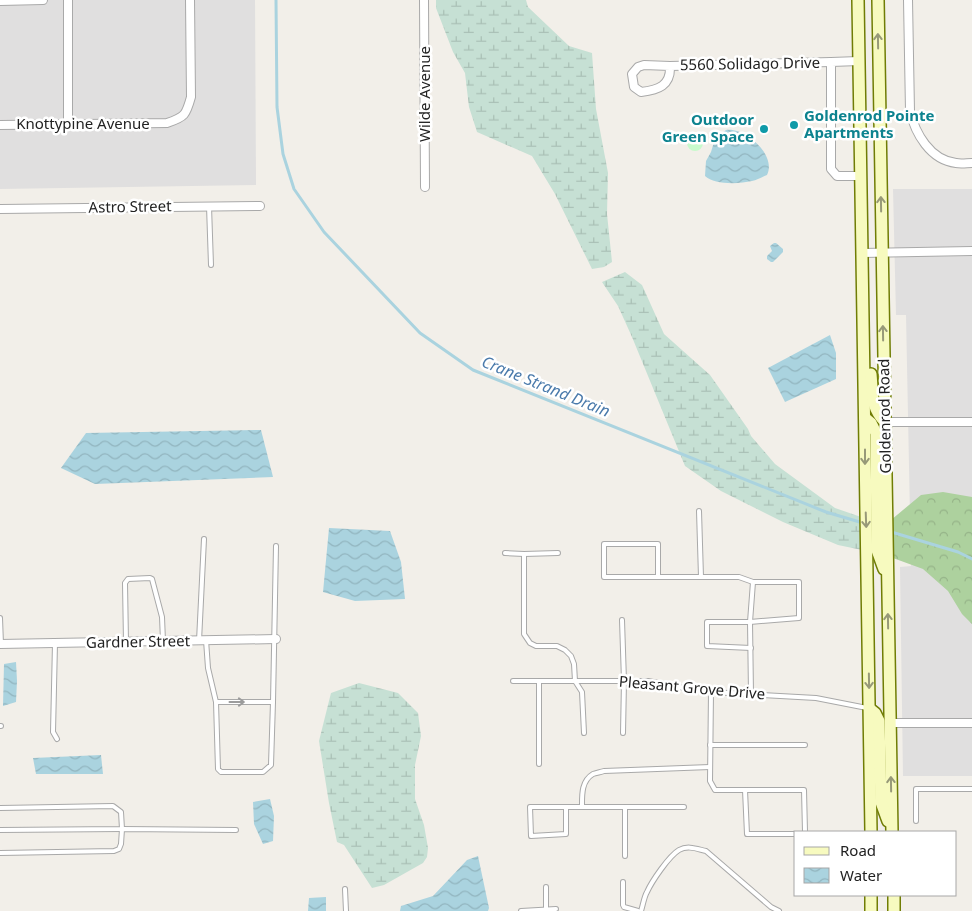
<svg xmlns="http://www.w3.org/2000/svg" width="972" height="911" font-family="'Noto Sans',sans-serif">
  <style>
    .residential { fill: #e0dfdf }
    .forest { fill: url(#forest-crowns) }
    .wetland { fill: url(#wetland-marsh) }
    .park { fill: #c8facc }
    .water { fill: url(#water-waves) }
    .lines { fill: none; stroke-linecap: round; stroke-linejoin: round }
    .stream { stroke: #aad3df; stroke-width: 3 }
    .service-casing { stroke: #a9a9a9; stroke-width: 6 }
    .minor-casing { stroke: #a9a9a9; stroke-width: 10 }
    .secondary-casing { stroke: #707d05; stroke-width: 14 }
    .service { stroke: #fff; stroke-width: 4 }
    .minor { stroke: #fff; stroke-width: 8 }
    .secondary { stroke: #f7fabf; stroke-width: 11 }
    .oneway { stroke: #979978 }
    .oneway2 { stroke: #9c9c9c }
    .culture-dot { fill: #0f9aa8; stroke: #fff; stroke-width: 2 }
    .labels { text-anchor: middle; stroke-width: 5; stroke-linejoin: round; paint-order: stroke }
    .street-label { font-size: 15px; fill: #222; stroke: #fff }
    .culture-label { font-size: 15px; font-weight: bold; fill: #0d838f; stroke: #fff; text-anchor: start }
    .water-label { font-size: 16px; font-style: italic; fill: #4a7aab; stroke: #fff }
  </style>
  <defs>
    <pattern id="forest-crowns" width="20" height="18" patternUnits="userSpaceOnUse" patternTransform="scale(1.25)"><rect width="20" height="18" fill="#add19e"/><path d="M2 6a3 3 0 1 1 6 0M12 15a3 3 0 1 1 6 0" fill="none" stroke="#95b388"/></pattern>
    <pattern id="wetland-marsh" width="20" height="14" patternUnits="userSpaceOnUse" patternTransform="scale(1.25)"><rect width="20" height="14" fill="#c6e0d4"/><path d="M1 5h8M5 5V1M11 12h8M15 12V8" fill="none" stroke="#aac0b6"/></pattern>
    <pattern id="water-waves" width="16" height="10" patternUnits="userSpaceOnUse" patternTransform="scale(1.25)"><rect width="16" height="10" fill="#aad3df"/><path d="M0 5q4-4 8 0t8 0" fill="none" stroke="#92b5bf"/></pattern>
  </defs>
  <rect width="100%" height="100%" fill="#f2efe9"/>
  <g class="residential">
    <polygon points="0,0 255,0 256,185 0,189"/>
    <polygon points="893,189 972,189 972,776 903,776 900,567 911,566 906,315 896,315"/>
  </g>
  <polygon class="forest" points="943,492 972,497 972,624 962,614 948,591 923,569 882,554 885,525 921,495"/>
  <g class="wetland">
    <polygon points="436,0 526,0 528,7 569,46 592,53 596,109 608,173 607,214 612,262 604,267 592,269 555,194 532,156 477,132 469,107 465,73 453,52 436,8"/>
    <polygon points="625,272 642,285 664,334 710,375 748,429 751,436 775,464 835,508 864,518 862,550 838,545 783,522 721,491 685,466 632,337 618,306 602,282"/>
    <polygon points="359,683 398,693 418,713 421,736 415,765 415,799 424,825 428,848 427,857 423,863 384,885 372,888 344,845 337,842 329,803 319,741 331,693"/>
  </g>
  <circle class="park" cx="695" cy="143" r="8"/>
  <g class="water">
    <path d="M726,130C745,127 777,155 767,175C762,177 757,180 752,181C739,184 714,185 705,176L706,161L711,152L714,142L716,138Z"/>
    <polygon points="774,243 776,243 783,249 783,252 773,262 771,262 767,259 767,256 772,251 770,246"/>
    <polygon points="830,335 836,353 836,379 785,402 768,368"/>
    <polygon points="261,430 273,477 95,484 61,468 86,433"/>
    <polygon points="329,528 390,531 401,562 405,599 355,601 323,592"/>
    <polygon points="16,662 17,681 16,702 3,706 4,664"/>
    <polygon points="101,755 103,774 36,774 33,758"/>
    <polygon points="270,799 274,816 273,841 263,844 254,824 253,802"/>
    <polygon points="478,856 489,908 488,911 400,911 401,906 433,896 467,860"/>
    <polygon points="326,897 326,911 308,911 309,898"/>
  </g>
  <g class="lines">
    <g class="stream">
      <polyline points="276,0 277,107 283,154 294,189 324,232 420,333 473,370 826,512 863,523"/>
      <polyline points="888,531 958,552 972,559"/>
    </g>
    <g class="service-casing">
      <g id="service">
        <polyline points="209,206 211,265"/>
        <polyline points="699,511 701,577"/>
        <polyline points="505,553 524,554 558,553"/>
        <polyline points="524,554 524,634 530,643 536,646 557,646 565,650 571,656 574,664 575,681 582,692 584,733"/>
        <polyline points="658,577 658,544 604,544 604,577 739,577 753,582 750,622 751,694"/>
        <polyline points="0,618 1,644"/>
        <polyline points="622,620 624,681 623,733"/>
        <polyline points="206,640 208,668 216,702 273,702 276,546"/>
        <polyline points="199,641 204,539"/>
        <polyline points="126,642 125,583 128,579 150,578 152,579 162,617 163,641"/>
        <polyline points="55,643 53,732 57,739"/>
        <polyline points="751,648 707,646 707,622 750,622 799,618 799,582 753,582"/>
        <polyline points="513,681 648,681 684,688 711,692 816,698 867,708"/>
        <polyline points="539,681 539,764"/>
        <polyline points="711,692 710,781 715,790 804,790 805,832"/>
        <polyline points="216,702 218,769 221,772 263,772 271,765 273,702"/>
        <polyline points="0,726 1,726"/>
        <polyline points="710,745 805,745"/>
        <polyline points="745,790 747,834 796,834"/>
        <polyline points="566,807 566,834 531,836 530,807 684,807"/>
        <path d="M582,807C582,796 581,781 593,774C596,773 601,772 604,771L710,767"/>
        <polyline points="625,807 625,856"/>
        <polyline points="0,808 113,806 121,812 122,829 0,830"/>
        <polyline points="916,821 916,789 972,789"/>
        <polyline points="0,853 114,851 119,849 121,844 122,829 236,830"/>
        <polyline points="623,882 623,905 624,907 638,911"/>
        <polyline points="546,887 546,909"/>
        <polyline points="345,889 346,911"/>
        <polyline points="521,911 556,909"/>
        <path d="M641,911C643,905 644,897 647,892C652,881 669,856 679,850C688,845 697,849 706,851L771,907L779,911"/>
      </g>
    </g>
    <g class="minor-casing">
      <g id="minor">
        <polyline points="68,0 68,124"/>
        <polyline points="424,0 425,187"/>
        <path d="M908,0L910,111C915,133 930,160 956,163C961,164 967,163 972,163"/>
        <polyline points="0,1 43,0"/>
        <polyline points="859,61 831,62 831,169 837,176 861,176"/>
        <path d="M670,66C671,86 658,90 641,92L634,87L632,74L638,67L644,65L670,66L831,62"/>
        <path d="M0,125L167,123C185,117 186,115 191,97L190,0"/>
        <polyline points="0,209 260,206"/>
        <polyline points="862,253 972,251"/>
        <polyline points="885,422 972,422"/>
        <polyline points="0,644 276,639"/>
        <polyline points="890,723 972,723"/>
      </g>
    </g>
    <g class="secondary-casing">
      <g id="secondary">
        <polyline points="858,0 871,832"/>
        <polyline points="878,0 892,832"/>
        <path d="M871,374C873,393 870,407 885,422"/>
        <polyline points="865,418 871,423 876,433 877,550 884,569"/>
        <polyline points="870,709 875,713 879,721 881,802 888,821"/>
        <polyline points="871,895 871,911"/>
        <polyline points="894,895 894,911"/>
      </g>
    </g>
    <use href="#service" class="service"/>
    <use href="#minor" class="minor"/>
    <use href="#secondary" class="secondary"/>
  </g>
  <defs><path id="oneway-shaft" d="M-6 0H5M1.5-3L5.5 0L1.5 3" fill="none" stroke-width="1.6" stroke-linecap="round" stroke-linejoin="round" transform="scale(1.25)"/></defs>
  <g class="oneway">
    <use href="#oneway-shaft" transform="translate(878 41) rotate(-91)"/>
    <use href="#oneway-shaft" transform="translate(881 204) rotate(-91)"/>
    <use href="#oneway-shaft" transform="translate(883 333) rotate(-91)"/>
    <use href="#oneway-shaft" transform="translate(865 457) rotate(90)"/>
    <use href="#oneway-shaft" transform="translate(866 520) rotate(88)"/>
    <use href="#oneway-shaft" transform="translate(888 621) rotate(-91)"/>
    <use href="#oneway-shaft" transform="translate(869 681) rotate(89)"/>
    <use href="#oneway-shaft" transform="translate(891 784) rotate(-91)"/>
  </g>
  <use class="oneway2" href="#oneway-shaft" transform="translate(237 702)"/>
  <g class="culture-dot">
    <circle cx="794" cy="125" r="5"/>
    <circle cx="764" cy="129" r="5"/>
  </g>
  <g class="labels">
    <g class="street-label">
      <text transform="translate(750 64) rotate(-1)" y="5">5560 Solidago Drive</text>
      <text transform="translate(425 94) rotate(-90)" y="5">Wilde Avenue</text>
      <text x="83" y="129">Knottypine Avenue</text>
      <text transform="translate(130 207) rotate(-1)" y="5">Astro Street</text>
      <text transform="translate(885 416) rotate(-91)" y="5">Goldenrod Road</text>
      <text transform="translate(138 642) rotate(-1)" y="5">Gardner Street</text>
      <text transform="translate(692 688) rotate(5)" y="5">Pleasant Grove Drive</text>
    </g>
    <g class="culture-label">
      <text x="804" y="121">Goldenrod Pointe<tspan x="804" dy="17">Apartments</tspan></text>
      <text x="754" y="125" text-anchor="end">Outdoor<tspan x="754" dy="17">Green Space</tspan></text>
    </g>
    <g class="water-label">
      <text transform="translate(546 386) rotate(22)" y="6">Crane Strand Drain</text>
    </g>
  </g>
  <rect x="794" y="831" width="162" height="65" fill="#ffffff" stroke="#a7a7a7"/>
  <rect x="804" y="847" width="25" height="8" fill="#f7fabf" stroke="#a7a7a7"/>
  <text x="840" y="856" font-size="15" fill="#222222">Road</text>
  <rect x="804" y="868" width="25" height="15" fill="url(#water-waves)" stroke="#a7a7a7"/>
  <text x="840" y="881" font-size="15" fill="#222222">Water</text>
</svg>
